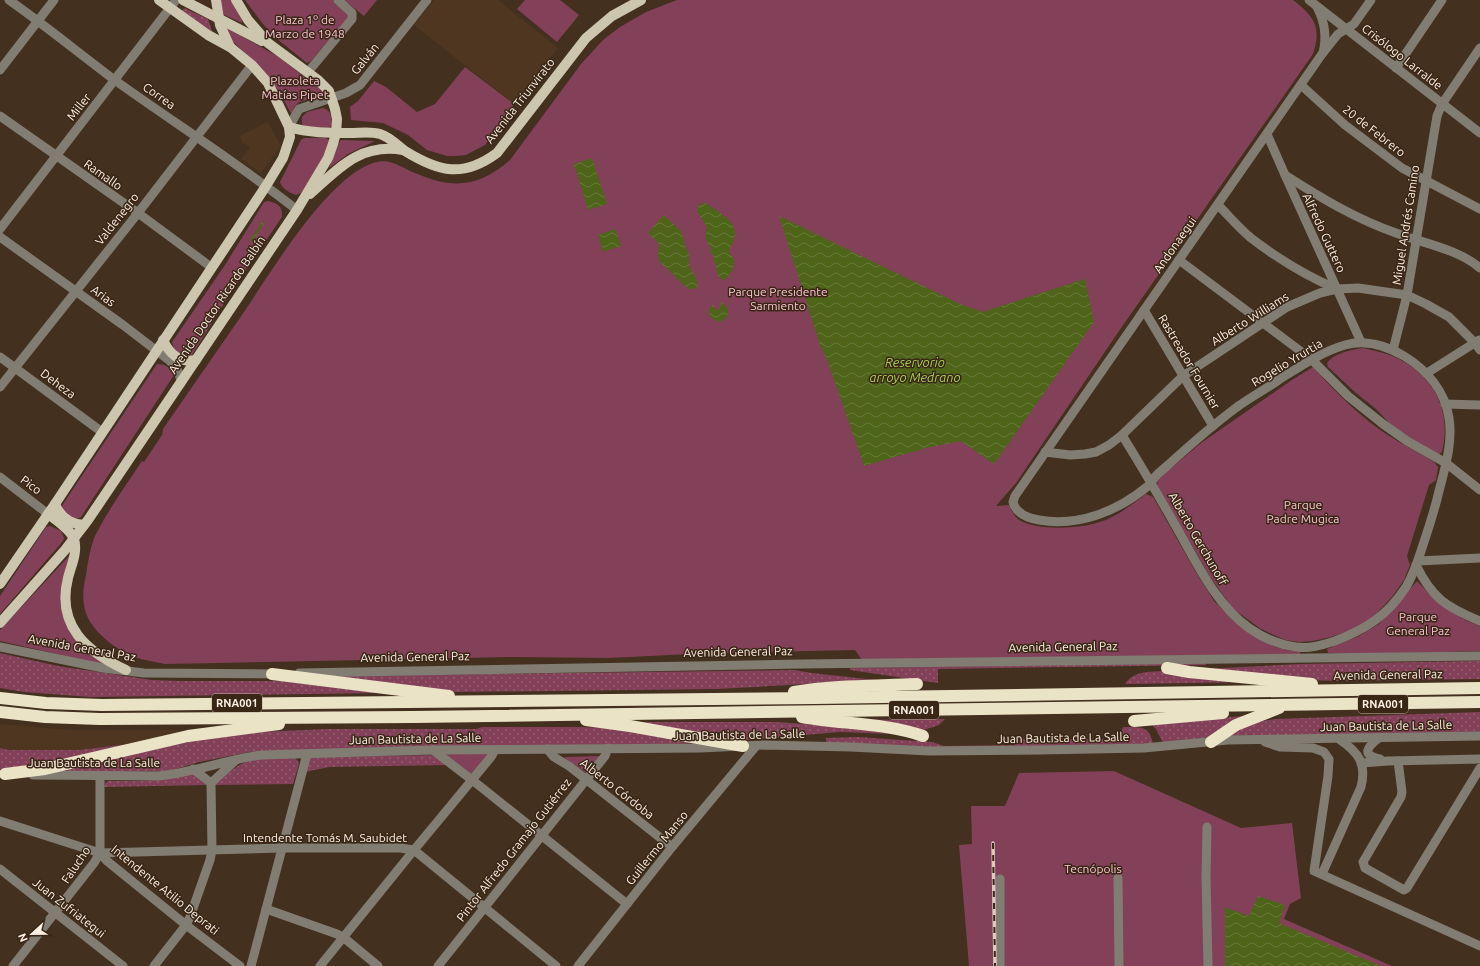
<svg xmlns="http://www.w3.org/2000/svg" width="1480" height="966" font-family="Ubuntu,sans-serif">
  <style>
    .built { fill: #4f3620 }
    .grass { fill: url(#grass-dots) }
    .park { fill: #824158 }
    .water { fill: url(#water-waves) }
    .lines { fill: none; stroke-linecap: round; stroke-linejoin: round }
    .minor { stroke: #817d72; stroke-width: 9 }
    .major { stroke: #cdc6ae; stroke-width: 10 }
    .highway { stroke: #ebe3c6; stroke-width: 12 }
    .rail-casing { stroke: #dbccc0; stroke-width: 3.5 }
    .rail { stroke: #392615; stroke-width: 2; stroke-dasharray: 6; stroke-linecap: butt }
    .labels { text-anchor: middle; stroke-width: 3; stroke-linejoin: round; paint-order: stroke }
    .shield { fill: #392615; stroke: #c3b4a7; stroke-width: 1 }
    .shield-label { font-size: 11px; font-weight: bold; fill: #fef1e6 }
    .park-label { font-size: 12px; fill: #f9c4d4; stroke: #392615 }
    .street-label { font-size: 12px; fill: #fef1e6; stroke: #392615 }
    .water-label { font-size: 13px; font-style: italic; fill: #a7d053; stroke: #392615 }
  </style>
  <defs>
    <pattern id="grass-dots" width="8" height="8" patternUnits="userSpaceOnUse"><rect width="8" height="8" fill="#824158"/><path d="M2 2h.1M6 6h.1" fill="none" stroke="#955d70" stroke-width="1.8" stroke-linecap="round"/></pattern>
    <pattern id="water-waves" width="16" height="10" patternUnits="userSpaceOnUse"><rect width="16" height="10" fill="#4d6419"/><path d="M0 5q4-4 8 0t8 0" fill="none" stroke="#687b3a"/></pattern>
  </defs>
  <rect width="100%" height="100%" fill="#43301f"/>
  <g class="built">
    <polygon points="434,0 498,0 558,48 514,104 414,25"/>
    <polygon points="268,122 281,146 261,173 241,159 250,147 242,142 240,136"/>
    <polygon points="0,724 71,730 180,730 163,740 79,750 8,750 0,748"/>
  </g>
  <g class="grass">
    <polygon points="184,8 208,19 212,31 210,32 181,12"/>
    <polygon points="0,653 58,666 152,680 181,681 280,681 381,693 90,697 24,692 0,688"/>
    <polygon points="1480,661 1480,679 1338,681 1305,680 1202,669 1301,664"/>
    <polygon points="1206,663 1206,665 938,669 938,683 850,670 850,668"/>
    <polygon points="794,670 812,673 876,680 718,689 454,692 343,678 344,676"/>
    <path d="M1161,671L1253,682L1125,684C1134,671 1147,672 1161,671Z"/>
    <path d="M1480,712V732L1229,736C1242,725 1259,721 1276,719Z"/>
    <polygon points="1243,716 1210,737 1163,743 1156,729 1151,724"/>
    <polygon points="945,719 939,725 924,730 860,720"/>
    <polygon points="638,722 776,722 834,726 892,734 839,732 736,741"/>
    <polygon points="482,727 582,727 627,729 706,743 570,747 471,746 250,752 199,762 170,771 67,773 67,769 113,758 212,737 257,732 328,729 476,729"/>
    <path d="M1123,727C1139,727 1150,725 1153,744L925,748L826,743V738L858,737L932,742L944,746L1015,745L1016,739H1114L1120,736Z"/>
    <polygon points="163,740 16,769 0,769 0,748 8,750 79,750"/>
    <polygon points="434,755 446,765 329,767 305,772 310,757"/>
    <path d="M258,758H295L298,761L299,764L293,784L215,785C231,771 237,763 258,758Z"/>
    <path d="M189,774H193L206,785L104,787L105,783L108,781C138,781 160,782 189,774Z"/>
  </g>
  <g class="park">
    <polygon points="220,0 232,0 242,20 242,23 222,14"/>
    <polygon points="245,0 333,0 346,10 348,15 347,19 311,61 307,63 276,38 263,24"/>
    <polygon points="344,0 377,0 364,16"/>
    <polygon points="525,0 560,0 579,15 557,42 517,9"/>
    <path d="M677,0H1293C1314,16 1322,27 1313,54L1119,331L1016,483L996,506L1009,505C1011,510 1014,516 1019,520C1039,532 1089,529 1110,518C1123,512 1135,502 1146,494L1153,497L1197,574L1214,601L1234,621L1273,646L1286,650L1300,652V654L862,660L855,650L711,653L609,658L512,657L165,664C157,662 148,661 141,659C118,652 87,630 84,605C82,594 84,585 86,575C88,562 90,548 95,536C108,510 126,485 142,461L144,462L162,435L163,429C190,390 217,351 244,312C271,272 327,178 373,163C390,157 400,167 415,173C452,189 478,188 510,160L581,64L603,40L620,27L646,12Z"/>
    <polygon points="227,28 277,56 323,91 324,94 321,96 299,102 294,107 292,115 278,90 261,68 230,39 227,32"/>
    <polygon points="465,67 514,104 485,145 466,155 457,156 447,156 427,150 408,135 383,123 351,120 350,107 358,101 374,81 386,87 417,112 435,104"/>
    <path d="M323,108C332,110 331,118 332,125L329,128L305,127L302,124V117L307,112Z"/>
    <path d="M304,138H326L329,140L330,143L322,161L301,193L296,195C289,193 282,188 280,182L301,140Z"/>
    <polygon points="341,140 375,141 348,154 329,168 339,143"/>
    <path d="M268,201C277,203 283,206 282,217L231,292L192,355L185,357L174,349L172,342L225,265L264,202Z"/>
    <path d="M1363,348C1375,351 1388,353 1399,359C1435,378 1452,412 1442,452L1439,454L1436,453L1402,433L1390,424L1376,409L1356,393L1328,367L1327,363C1334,353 1351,350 1363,348Z"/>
    <path d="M157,364C165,364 170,367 174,375L81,517C72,522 68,515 61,510L63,504Z"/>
    <path d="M1313,367C1336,393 1362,419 1391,437C1405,446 1420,453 1434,462L1438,467L1436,480L1429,485L1407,556L1410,565L1404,580L1392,597L1376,614L1360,627L1331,637L1313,641L1300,642L1285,640L1261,629L1232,608L1209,575L1157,485L1159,478L1201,443L1292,380Z"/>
    <polygon points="50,526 61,531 64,538 63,541 0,614 0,596 46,527"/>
    <polygon points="70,555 63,594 81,646 87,652 102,662 101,664 0,641 0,630"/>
    <path d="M1417,581C1435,601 1454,617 1480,626V651L1364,654L1328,653L1327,649L1359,636L1379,624Z"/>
    <polygon points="446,753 488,753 489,756 471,777 445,756"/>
    <polygon points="598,756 600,757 586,773 565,758 565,757"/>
    <polygon points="1114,771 1241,828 1292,823 1301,898 1290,904 1284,919 1392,966 969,966 959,845 972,844 971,806 1005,806 1019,773"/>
  </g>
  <g class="water">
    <polygon points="592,158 607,204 588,210 574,164"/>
    <path d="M703,203L708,204C718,212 738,222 735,237C734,242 730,246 729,252C730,255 733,257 734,260C736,266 728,278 724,280L719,278L716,269V264L713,261L714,256L710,253L711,248C705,241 705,235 707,227L697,211L699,205Z"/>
    <path d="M664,215L681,231L682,236L684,239V243L689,254V266L697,280V287C693,290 690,290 686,287L660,262L658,256L659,244L648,233Z"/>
    <polygon points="779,216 960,304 982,312 1085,279 1094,322 994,464 961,441 926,448 864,466 829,365 820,345"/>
    <polygon points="263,221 265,222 252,242 250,240"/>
    <polygon points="615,229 621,246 603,252 598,235"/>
    <path d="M719,302C731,305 731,318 720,322L711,318C708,313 708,308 713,304L715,309H720L721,305Z"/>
    <polygon points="1258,896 1285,905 1279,923 1381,966 1225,966 1225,907 1249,916"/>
  </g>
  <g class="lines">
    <g class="minor">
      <path d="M9,0C46,26 80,54 116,81C176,124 239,164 297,210"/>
      <polyline points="1309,0 1480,133"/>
      <path d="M1317,7C1325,22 1327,37 1323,53"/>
      <polyline points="1396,68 1442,0"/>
      <polyline points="0,70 54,0"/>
      <polyline points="308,72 352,19 352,13 338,0"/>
      <polyline points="1301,85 1345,125 1402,168 1480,209"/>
      <polyline points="0,116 138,213 211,267"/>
      <polyline points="289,127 299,109 346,93 360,85 427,0"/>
      <polyline points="1267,134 1285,175 1361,342"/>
      <path d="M1285,175C1321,198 1356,219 1396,233C1422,243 1458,249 1480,268"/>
      <path d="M1218,205C1229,216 1239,228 1251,238C1277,258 1306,276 1337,289"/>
      <polyline points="0,229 176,0"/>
      <path d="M0,237L123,325L170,361C177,368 180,373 181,383"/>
      <polyline points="1179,260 1311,359 1348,396 1383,424 1407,441 1446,463 1480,490"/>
      <polyline points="1144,310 1213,426"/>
      <polyline points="1393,350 1407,295 1437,116 1442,104 1480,48"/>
      <polyline points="0,357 102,432"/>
      <polyline points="1427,373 1479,340"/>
      <polyline points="0,387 138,213 252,65"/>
      <polyline points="1445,404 1480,405"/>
      <path d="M1122,435C1140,464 1157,493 1174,523C1195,559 1214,603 1249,628C1262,637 1280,645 1296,647C1310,649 1322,645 1335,641C1366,629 1387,616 1406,587C1414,574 1418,560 1423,545C1429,527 1435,509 1439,491C1445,468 1453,442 1449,418C1445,391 1427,370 1404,356C1387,346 1365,339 1345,345C1321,352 1301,366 1280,379C1266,389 1251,397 1237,407C1213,425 1190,445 1168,465C1164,469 1158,473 1155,477C1149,485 1156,479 1148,486C1118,511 1079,527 1039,520C1027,518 1016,514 1013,502L1015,496L1322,54L1338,34L1354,24L1371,0"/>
      <polyline points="1045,452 1070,455 1085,454 1096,452 1109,445 1122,435 1183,376 1287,307 1320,293 1337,289 1358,288 1407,295 1426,304 1449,317 1475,343 1480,350"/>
      <polyline points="0,477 48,514"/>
      <polyline points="1418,561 1480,558"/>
      <path d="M1416,565C1432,598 1446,607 1480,621"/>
      <polyline points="0,647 103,668 144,673 278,674"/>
      <polyline points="299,673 801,664 1480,656"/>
      <path d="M1379,738C1367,747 1361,755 1380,759"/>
      <polyline points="1265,742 1280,747 1313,748 1324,752 1329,759 1328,776 1314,871 1480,946"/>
      <polyline points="547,749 554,757 569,766 672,847"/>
      <polyline points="433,750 481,787 627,904"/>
      <polyline points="1398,761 1402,792 1401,797 1363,862 1365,868 1404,890 1407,888 1480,768"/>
      <polyline points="1362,763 1388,761 1480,759"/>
      <polyline points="193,769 211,783"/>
      <path d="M33,775L158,776C193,773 227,759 262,755L433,750L700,748L765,745L851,747L929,751L1040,750L1144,748L1228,740L1480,736"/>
      <polyline points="0,821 100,853 283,848 400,848 414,850 556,966"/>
      <polyline points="1207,827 1206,877 1208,966"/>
      <polyline points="100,853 107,861 186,925 240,966"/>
      <polyline points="0,869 123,966"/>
      <path d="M1322,874L1361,787C1367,763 1358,752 1339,739"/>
      <polyline points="1118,878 1119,966"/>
      <polyline points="1000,879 1000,966"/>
      <polyline points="266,909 337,934 343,937 378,966"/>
      <polyline points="13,966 94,863 100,853 100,776"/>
      <polyline points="154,966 186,925 190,917 210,860 212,850 211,783 236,760"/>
      <polyline points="251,966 307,754"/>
      <polyline points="320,966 414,850 491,757 495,750"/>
      <polyline points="438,966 605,756 608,748"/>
      <polyline points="578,966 672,847 756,746"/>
    </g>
    <g class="major">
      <polyline points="183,0 262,41"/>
      <polyline points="216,0 220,25 230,47"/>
      <path d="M289,127C309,133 329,133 350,133C360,133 370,131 380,134C390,137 397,145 405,151C439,172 463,178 497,153L586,38L612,16L641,0"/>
      <path d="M310,194C339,168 360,143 403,150"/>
      <path d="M163,340C170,355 180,363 196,360"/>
      <path d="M55,504C60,517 69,524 84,525"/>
      <path d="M48,514C56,520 70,529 74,539C78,552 71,566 68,578C56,626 87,652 126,670"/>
      <polyline points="0,584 55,504 266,186 283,158 290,137 289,127 268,83 252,65 230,47 208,35 159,0"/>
      <polyline points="0,623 65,550 88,520 297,210 328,158 333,144 336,133 337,119 335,109 329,91 318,80 268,43 248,20 236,0"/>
    </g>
    <g class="highway">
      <polyline points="1167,668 1189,672 1312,684"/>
      <polyline points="272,674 449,696"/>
      <path d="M794,692C835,685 876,686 917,684"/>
      <polyline points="0,698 46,703 102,705 814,698 1480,688"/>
      <polyline points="0,712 45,717 100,719 413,717 1480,702"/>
      <path d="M802,717C841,724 886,723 923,736"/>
      <polyline points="586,720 630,726 743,746"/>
      <polyline points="1134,721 1223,713"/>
      <polyline points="1211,742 1236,725 1279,708"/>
      <polyline points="5,774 45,769 188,736 279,724"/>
    </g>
    <g class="rail-casing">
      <polyline id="rail" points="993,843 995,966"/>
    </g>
    <use href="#rail" class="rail"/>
  </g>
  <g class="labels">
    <g class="shield">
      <rect x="212" y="694" width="50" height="18" rx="3"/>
      <rect x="1358" y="695" width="50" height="18" rx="3"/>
      <rect x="889" y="701" width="50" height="18" rx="3"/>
    </g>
    <g class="shield-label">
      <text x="237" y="707">RNA001</text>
      <text x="1383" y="708">RNA001</text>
      <text x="914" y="714">RNA001</text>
    </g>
    <g class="park-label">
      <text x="305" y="24">Plaza 1º de<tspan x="305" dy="14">Marzo de 1948</tspan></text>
      <text x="295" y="85">Plazoleta<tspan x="295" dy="14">Matías Pipet</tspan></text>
      <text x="778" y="296">Parque Presidente<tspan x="778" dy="14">Sarmiento</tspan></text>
      <text x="1303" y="509">Parque<tspan x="1303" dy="14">Padre Mugica</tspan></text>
      <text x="1418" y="621">Parque<tspan x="1418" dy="14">General Paz</tspan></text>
      <text x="1093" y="873">Tecnópolis</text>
    </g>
    <g class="street-label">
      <text transform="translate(1402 57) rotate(38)" y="4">Crisólogo Larralde</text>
      <text transform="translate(365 59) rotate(-51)" y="4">Galván</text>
      <text transform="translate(159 96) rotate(35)" y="4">Correa</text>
      <text transform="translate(520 101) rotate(-52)" y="4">Avenida Triunvirato</text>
      <text transform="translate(79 107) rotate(-52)" y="4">Miller</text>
      <text transform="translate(1374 131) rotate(38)" y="4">20 de Febrero</text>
      <text transform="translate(103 175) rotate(35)" y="4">Ramallo</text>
      <text transform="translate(117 219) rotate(-52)" y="4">Valdenegro</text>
      <text transform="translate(1406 225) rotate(-81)" y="4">Miguel Andrés Camino</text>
      <text transform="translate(1324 233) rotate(65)" y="4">Alfredo Guttero</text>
      <text transform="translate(1175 245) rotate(-55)" y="4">Andonaegui</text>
      <text transform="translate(103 296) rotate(36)" y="4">Arias</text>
      <text transform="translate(217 305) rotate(-56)" y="4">Avenida Doctor Ricardo Balbín</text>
      <text transform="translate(1250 319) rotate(-32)" y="4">Alberto Williams</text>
      <text transform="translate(1189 362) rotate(59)" y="4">Rastreador Fournier</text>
      <text transform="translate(1287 363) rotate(-31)" y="4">Rogelio Yrurtia</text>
      <text transform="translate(58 384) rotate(37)" y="4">Deheza</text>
      <text transform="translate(31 485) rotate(37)" y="4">Pico</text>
      <text transform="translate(1198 539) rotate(60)" y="4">Alberto Gerchunoff</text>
      <text transform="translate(1063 647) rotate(-1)" y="4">Avenida General Paz</text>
      <text transform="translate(82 648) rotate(10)" y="4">Avenida General Paz</text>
      <text transform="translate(738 652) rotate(-1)" y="4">Avenida General Paz</text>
      <text transform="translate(415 657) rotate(-1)" y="4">Avenida General Paz</text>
      <text transform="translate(1388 675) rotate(-1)" y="4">Avenida General Paz</text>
      <text transform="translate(1386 726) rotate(-1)" y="4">Juan Bautista de La Salle</text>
      <text transform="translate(739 735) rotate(-1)" y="4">Juan Bautista de La Salle</text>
      <text transform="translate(1063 738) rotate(-1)" y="4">Juan Bautista de La Salle</text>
      <text transform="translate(415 739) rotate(-1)" y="4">Juan Bautista de La Salle</text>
      <text x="94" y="767">Juan Bautista de La Salle</text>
      <text transform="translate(617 789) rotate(38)" y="4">Alberto Córdoba</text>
      <text x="325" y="842">Intendente Tomás M. Saubidet</text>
      <text transform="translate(657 848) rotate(-51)" y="4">Guillermo Manso</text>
      <text transform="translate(514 850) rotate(-52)" y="4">Pintor Alfredo Gramajo Gutiérrez</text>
      <text transform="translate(76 865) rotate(-56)" y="4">Falucho</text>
      <text transform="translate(165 890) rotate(39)" y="4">Intendente Atilio Deprati</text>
      <text transform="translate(69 908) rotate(38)" y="4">Juan Zufriategui</text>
    </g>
    <g class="water-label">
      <text x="915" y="367">Reservorio<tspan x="915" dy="15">arroyo Medrano</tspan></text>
    </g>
  </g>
  <g transform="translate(32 934) rotate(248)" stroke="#392615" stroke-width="3" paint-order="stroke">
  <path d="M0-3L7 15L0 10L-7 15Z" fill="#fef1e6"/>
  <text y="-6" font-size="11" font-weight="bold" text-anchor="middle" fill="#fef1e6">N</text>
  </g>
</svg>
